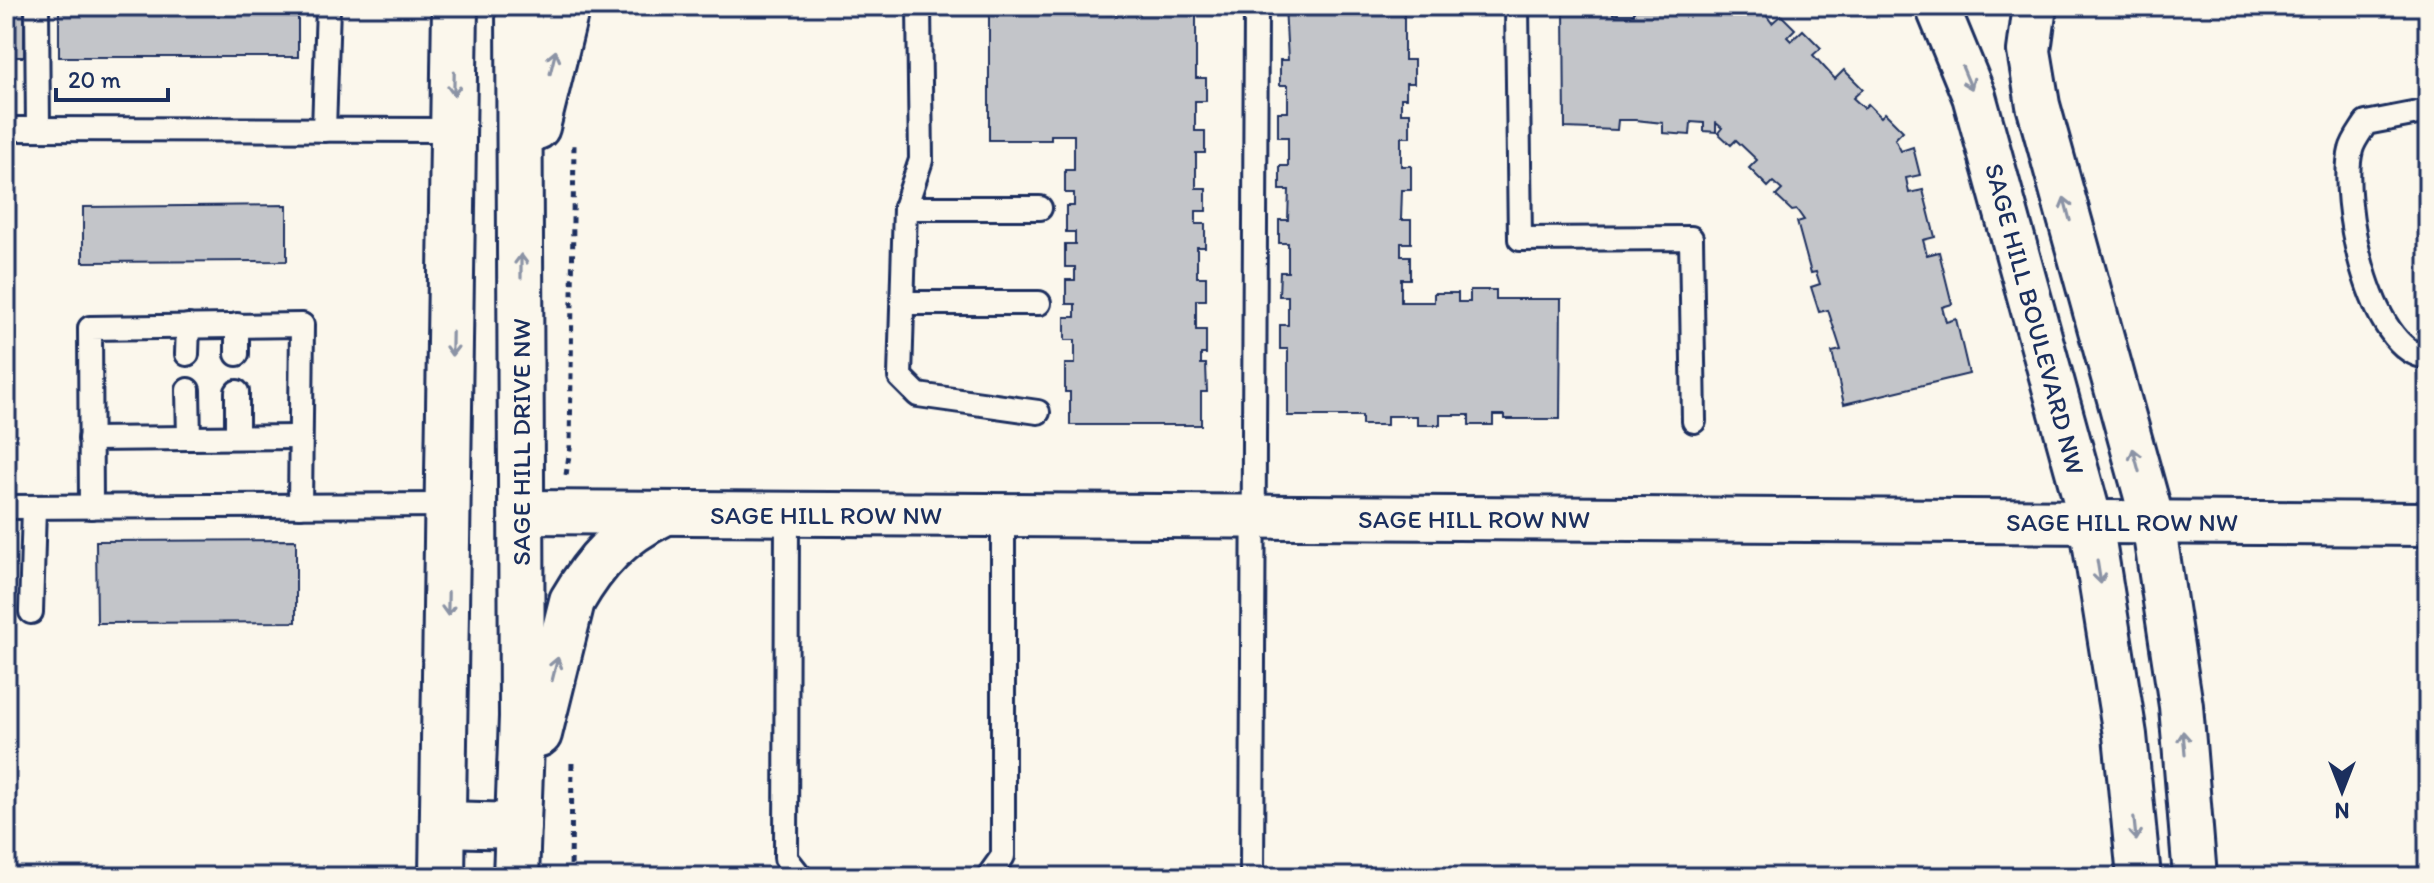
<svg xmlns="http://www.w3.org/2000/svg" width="2434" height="883" font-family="Itim,sans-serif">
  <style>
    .building { fill: #c3c5c9; stroke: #1b2f5e; stroke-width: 2 }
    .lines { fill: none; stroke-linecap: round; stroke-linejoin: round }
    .service-casing { stroke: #1b2f5e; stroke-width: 28 }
    .minor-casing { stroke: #1b2f5e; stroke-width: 48 }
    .tertiary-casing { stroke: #1b2f5e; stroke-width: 50 }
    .path { stroke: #1b2f5e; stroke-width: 5; stroke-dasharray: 6 6; stroke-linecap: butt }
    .service { stroke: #fbf7ec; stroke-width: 22 }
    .minor { stroke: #fbf7ec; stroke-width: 42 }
    .tertiary { stroke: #fbf7ec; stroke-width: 44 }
    .oneway { stroke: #8b93a5 }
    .labels { text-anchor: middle; stroke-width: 6; stroke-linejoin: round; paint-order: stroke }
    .street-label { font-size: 26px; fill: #1b2f5e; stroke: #fbf7ec }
  </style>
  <rect width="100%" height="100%" fill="#fbf7ec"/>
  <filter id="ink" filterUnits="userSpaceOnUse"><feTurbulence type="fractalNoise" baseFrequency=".0125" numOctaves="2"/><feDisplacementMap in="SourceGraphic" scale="16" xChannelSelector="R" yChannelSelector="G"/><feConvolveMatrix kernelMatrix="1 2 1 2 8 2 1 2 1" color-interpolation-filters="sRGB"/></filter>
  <g filter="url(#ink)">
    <g class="building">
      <rect x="6" y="6" width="18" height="51"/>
      <rect x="59" y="6" width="239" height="51"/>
      <polygon points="1071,6 1071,14 1083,14 1083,6 1107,6 1107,14 1118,14 1118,6 1196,6 1196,78 1206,78 1206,101 1195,101 1195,131 1205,131 1205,153 1196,153 1196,188 1206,188 1206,211 1196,211 1196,224 1205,224 1205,247 1197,247 1197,277 1206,277 1206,300 1196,300 1196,330 1206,330 1206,354 1201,354 1201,364 1206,364 1207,392 1201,392 1201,425 1070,425 1070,392 1065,392 1065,364 1075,364 1075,340 1065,340 1065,317 1075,317 1075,304 1066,304 1066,280 1075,280 1075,267 1065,267 1065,244 1075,244 1075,232 1066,232 1066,206 1074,206 1074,193 1065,193 1065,170 1074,170 1074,135 1051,135 1051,140 989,140 989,7"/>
      <polygon points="1285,6 1404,6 1404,60 1414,60 1414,83 1406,83 1406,98 1401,98 1401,113 1410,113 1410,137 1401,137 1401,166 1411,166 1411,190 1402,190 1401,220 1411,220 1411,243 1401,243 1401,256 1410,256 1410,279 1401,279 1401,302 1434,302 1434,293 1458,293 1458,302 1470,302 1470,290 1496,290 1496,299 1561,299 1560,419 1505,419 1505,415 1493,415 1493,425 1469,425 1469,415 1440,415 1440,425 1417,425 1417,416 1387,416 1387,425 1362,425 1362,416 1288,416 1288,349 1280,349 1280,325 1288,325 1288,296 1279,296 1280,272 1288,272 1288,243 1279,243 1279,220 1288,220 1289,190 1280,190 1280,166 1288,166 1288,137 1278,137 1278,112 1288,112 1288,85 1280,85 1280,60 1288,60"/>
      <polygon points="1564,6 1613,6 1613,14 1634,14 1634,6 1684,6 1684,11 1694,11 1694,6 1741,6 1741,11 1763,11 1772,23 1781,15 1795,29 1787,37 1791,41 1803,30 1821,48 1813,55 1835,79 1844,70 1863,89 1853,98 1864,108 1868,104 1881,117 1885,113 1903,131 1895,139 1901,151 1913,147 1920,175 1906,178 1909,193 1923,190 1935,237 1923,240 1927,255 1939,252 1952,304 1942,307 1946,322 1956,319 1969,374 1844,404 1832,352 1841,350 1828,310 1819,312 1811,287 1820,284 1816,272 1811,273 1797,222 1804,220 1797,210 1792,211 1776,196 1782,190 1773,182 1768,187 1749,168 1757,160 1736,140 1731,145 1718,133 1722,128 1716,123 1716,132 1704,131 1704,123 1691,122 1690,135 1663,133 1663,123 1635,120 1618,120 1617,130 1565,128"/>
      <polygon points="287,205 287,261 83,262 83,207"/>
      <rect x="6" y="362" width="8" height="58"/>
      <polygon points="296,540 296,622 97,623 96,541"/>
    </g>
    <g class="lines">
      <g class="service-casing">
        <g id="service">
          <polyline points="37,6 38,129"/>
          <polyline points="919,6 921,160 905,208 900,377 918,395 1038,412"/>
          <polyline points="1517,6 1520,239 1691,238 1694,421"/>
          <path d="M2428,111L2366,123C2361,131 2353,141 2351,150C2339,197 2369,353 2428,357"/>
          <polyline points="6,129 454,130"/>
          <polyline points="324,130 328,6"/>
          <polyline points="905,208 1040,208"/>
          <polyline points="903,303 1039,303"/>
          <polyline points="237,325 237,354"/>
          <polyline points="187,354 188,326"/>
          <polyline points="188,390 189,438"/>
          <polyline points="237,392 237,437"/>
          <polyline points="90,439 300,437"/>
          <polyline points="6,507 450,505"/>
          <polyline points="91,507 90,328 302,325 300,506"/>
          <polyline points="787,514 786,858 801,877"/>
          <polyline points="31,612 34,507"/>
          <polyline points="988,877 1003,856 1003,515"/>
          <polyline points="1252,877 1256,6"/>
        </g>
      </g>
      <g class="minor-casing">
        <g id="minor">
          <polyline points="1937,6 1974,96 2091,522 2125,735 2139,877"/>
          <polyline points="2035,6 2029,51 2038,105 2153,522 2181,706 2195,877"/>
          <polyline points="521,512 2428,524"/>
        </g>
      </g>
      <g class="tertiary-casing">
        <g id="tertiary">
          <polyline points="537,127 567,6"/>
          <path d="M539,734L572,601C595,561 620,534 662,514"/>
          <polyline points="443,824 518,826"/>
          <polyline points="442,877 455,6"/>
          <polyline points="516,877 522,717 519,6"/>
        </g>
      </g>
      <g class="path">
        <polyline points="566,475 570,449 574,145"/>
        <polyline points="571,877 572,758"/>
      </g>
      <use href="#service" class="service"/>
      <use href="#minor" class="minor"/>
      <use href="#tertiary" class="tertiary"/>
    </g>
    <defs><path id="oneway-shaft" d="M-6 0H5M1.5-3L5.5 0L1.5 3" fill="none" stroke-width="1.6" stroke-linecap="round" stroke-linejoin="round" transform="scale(2)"/></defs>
    <g class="oneway">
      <use href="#oneway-shaft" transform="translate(553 62) rotate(-76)"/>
      <use href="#oneway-shaft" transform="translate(1967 78) rotate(67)"/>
      <use href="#oneway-shaft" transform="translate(454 84) rotate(91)"/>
      <use href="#oneway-shaft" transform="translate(2067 209) rotate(-105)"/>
      <use href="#oneway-shaft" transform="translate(521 266) rotate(-90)"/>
      <use href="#oneway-shaft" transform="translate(452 344) rotate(91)"/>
      <use href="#oneway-shaft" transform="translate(2136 460) rotate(-105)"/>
      <use href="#oneway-shaft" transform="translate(2099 572) rotate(81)"/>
      <use href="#oneway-shaft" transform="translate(448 604) rotate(91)"/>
      <use href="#oneway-shaft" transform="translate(555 669) rotate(-76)"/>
      <use href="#oneway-shaft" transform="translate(2184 743) rotate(-95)"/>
      <use href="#oneway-shaft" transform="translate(2135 829) rotate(84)"/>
    </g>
  </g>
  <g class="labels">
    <g class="street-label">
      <text transform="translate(2035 319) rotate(75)" y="9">SAGE HILL BOULEVARD NW</text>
      <text transform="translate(521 442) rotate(-90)" y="9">SAGE HILL DRIVE NW</text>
      <text x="826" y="524">SAGE HILL ROW NW</text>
      <text x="1474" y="528">SAGE HILL ROW NW</text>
      <text x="2122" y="531">SAGE HILL ROW NW</text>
    </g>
  </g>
  <rect width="2434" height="883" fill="none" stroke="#fbf7ec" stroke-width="32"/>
  <rect x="16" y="16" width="2402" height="851" fill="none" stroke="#1b2f5e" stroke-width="3" filter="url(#ink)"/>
  <g transform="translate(2342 791) rotate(180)" stroke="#fbf7ec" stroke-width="6" paint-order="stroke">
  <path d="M0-6L14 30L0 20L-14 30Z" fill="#1b2f5e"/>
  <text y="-12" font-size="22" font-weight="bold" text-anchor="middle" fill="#1b2f5e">N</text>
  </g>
  <path d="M56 88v12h112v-12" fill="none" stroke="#1b2f5e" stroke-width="4"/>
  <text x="68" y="88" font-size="24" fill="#1b2f5e" stroke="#fbf7ec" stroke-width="6" paint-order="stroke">20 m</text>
</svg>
